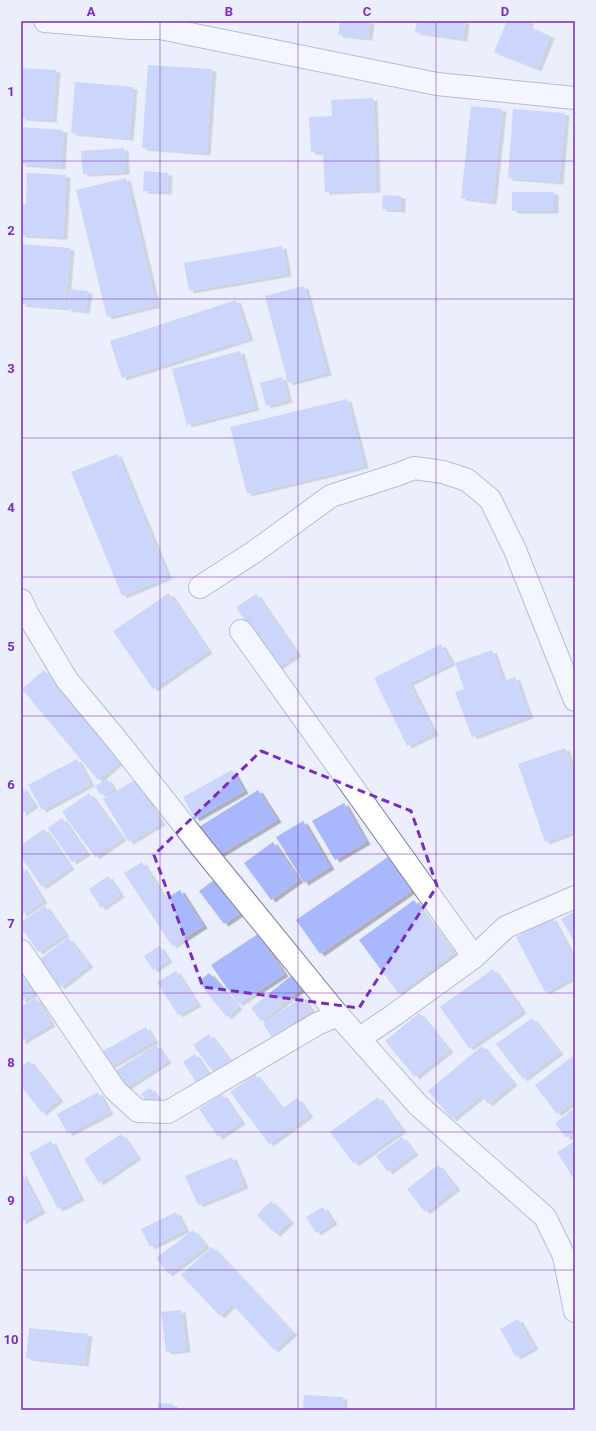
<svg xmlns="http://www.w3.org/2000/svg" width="596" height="1431" font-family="Roboto,sans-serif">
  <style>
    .building { fill: #a9b8fc; filter: url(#shadow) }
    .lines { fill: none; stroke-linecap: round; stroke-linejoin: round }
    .minor-casing { stroke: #7b8198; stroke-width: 24 }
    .minor { stroke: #fff; stroke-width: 22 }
    .marked { fill: none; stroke: #7b2cbf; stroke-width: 3; stroke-dasharray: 8 5; stroke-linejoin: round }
    .grid { fill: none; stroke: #7b2cbf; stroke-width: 1; stroke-opacity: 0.55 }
    .neatline { fill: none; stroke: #7b2cbf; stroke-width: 1.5 }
    .grid-label { font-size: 13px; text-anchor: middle; font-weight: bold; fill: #7b2cbf }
  </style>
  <defs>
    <filter id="shadow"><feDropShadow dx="4.5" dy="2.5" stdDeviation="0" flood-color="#0004"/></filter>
  </defs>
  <rect width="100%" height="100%" fill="#eaeefd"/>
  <g class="building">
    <polygon points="340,21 370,21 368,38 338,35"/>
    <polygon points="417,21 465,21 463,39 415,32"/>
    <polygon points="507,21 530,21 528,26 550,36 537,69 494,52"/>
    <polygon points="148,65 212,69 206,153 142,148"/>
    <polygon points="21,68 56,70 52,120 21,118"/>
    <polygon points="75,82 133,87 129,138 71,133"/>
    <polygon points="373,98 376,190 325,192 323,152 311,152 309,117 332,116 331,100"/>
    <polygon points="471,106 502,109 492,202 461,198"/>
    <polygon points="513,109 565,113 559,182 508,178"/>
    <polygon points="21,127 63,130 61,167 21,164"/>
    <polygon points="124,148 125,172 83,174 81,151"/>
    <polygon points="144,171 168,173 167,192 143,191"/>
    <polygon points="27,173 66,175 63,237 21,235 21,204 26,204"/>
    <polygon points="126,178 156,305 107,317 76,190"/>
    <rect x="512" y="192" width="42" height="19"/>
    <polygon points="383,195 401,196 401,210 382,209"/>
    <polygon points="21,244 70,248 65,308 21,304"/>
    <polygon points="282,246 287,274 189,291 184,263"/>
    <polygon points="304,286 327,373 288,383 265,296"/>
    <polygon points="70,289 88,291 85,311 67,309"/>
    <polygon points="236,300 249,338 122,378 110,341"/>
    <polygon points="240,351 255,408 187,425 172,369"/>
    <polygon points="282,377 288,400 266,406 260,383"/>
    <polygon points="347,399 364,466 247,494 230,427"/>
    <polygon points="117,454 168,577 122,596 71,472"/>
    <polygon points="169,593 208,651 153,689 113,631"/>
    <polygon points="256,594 297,654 276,668 236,607"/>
    <polygon points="441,644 451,663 409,683 434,733 407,746 374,678"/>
    <polygon points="492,650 503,681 515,677 529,716 472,737 455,692 464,689 455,663"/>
    <polygon points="44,670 120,761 98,780 22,689"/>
    <polygon points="565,748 575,778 575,831 545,842 518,764"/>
    <polygon points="77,759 90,784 42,810 28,785"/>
    <polygon points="232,770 244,791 195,819 183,797"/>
    <polygon points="107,779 113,789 101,795 95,786"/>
    <polygon points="135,780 161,823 129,842 103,799"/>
    <polygon points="21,786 34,805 21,814"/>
    <polygon points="258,790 277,820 217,856 199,827"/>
    <polygon points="89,793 122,838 95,857 62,812"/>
    <polygon points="344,803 366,842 335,860 312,821"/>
    <polygon points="62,818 86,853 72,862 48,828"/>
    <polygon points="303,821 330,867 304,883 276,837"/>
    <polygon points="44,829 70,867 42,887 21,857 21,845"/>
    <polygon points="273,842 299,880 271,900 244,863"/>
    <polygon points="388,857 411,891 320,954 296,920"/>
    <polygon points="142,862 165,899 180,890 203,926 172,946 124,873"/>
    <polygon points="21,865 43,901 21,915"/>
    <polygon points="108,876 120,895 101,908 89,889"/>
    <polygon points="214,880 239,914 224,924 199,891"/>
    <polygon points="414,900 453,953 398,993 359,940"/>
    <polygon points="45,906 65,934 38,952 21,927 21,922"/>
    <polygon points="575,911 575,943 561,919"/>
    <polygon points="552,918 575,961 575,976 545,992 516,937"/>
    <polygon points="258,934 284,974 238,1004 211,965"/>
    <polygon points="68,938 89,965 60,987 39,960"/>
    <polygon points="159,946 168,960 153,970 144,956"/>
    <polygon points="493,969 522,1011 469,1048 440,1007"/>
    <polygon points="176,971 197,1004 178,1015 157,982"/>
    <polygon points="21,973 33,994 21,1001"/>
    <polygon points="209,973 238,1007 227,1017 198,982"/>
    <polygon points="291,976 301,989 261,1021 251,1008"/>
    <polygon points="302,997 311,1010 272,1037 263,1024"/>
    <polygon points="36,998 51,1024 21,1042 21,1007"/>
    <polygon points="419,1013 449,1050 415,1077 385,1041"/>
    <polygon points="532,1018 559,1052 523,1079 496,1044"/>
    <polygon points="146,1027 154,1041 110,1066 101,1052"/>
    <polygon points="209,1034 233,1065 217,1077 193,1045"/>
    <polygon points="156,1045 167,1061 123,1089 112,1073"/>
    <polygon points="482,1046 513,1083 488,1104 481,1095 452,1119 428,1091"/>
    <polygon points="195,1054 212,1080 200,1088 183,1062"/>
    <polygon points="573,1056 575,1058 575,1100 557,1114 535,1085"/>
    <polygon points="29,1061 59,1099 42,1113 21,1086 21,1067"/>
    <polygon points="255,1074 282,1109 297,1098 309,1115 269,1144 230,1092"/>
    <polygon points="150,1088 159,1100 150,1106 141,1094"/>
    <polygon points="98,1092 109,1112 68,1134 57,1114"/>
    <polygon points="222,1094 241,1122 218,1137 199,1109"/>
    <polygon points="378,1097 402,1130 354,1164 330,1132"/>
    <polygon points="575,1108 575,1132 566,1138 555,1123"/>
    <polygon points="121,1134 137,1157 99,1183 84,1159"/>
    <polygon points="402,1137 414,1153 388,1172 376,1156"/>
    <polygon points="51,1141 80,1198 58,1209 29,1153"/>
    <polygon points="575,1141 575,1181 557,1152"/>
    <polygon points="232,1157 244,1186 198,1205 185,1176"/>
    <polygon points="438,1165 456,1188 425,1212 407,1189"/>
    <polygon points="21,1172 41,1211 21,1222"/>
    <polygon points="271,1201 290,1221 276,1234 257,1215"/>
    <polygon points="323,1207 333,1222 316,1233 306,1217"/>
    <polygon points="176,1212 185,1230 150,1247 141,1229"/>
    <polygon points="193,1230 206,1246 168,1274 156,1258"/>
    <polygon points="212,1247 293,1333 274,1350 232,1304 220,1316 181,1275"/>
    <polygon points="181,1310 186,1350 166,1352 161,1312"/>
    <polygon points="518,1319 534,1347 516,1357 500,1329"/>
    <polygon points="29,1328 88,1334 84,1364 26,1358"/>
    <polygon points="304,1395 343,1397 342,1410 303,1410"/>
    <polygon points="158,1403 173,1404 173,1410 158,1410"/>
  </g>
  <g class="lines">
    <g class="minor-casing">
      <g id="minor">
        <polyline points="45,21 132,28 160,28 437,84 575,98"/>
        <polyline points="200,587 254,552 331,496 399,474 414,468 443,472 467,480 490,499 515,550 575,700"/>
        <polyline points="21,600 28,615 67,680 116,739 202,848 338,1015 418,1105 545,1217 564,1256 575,1311"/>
        <polyline points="241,631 474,957"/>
        <polyline points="21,951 115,1090 138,1111 168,1112 317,1024 338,1015"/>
        <polyline points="360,1038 394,1015 474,957 506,927 575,897"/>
      </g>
    </g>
    <use href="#minor" class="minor"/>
  </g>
  <path d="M0 0H596V1431H0ZM261,751L411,811L437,886L359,1008L203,987L154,855Z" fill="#eaeefd" fill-opacity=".55" fill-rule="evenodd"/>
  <path class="marked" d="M261,751L411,811L437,886L359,1008L203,987L154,855Z"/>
  <path class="grid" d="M160,21V1410M298,21V1410M436,21V1410M21,161H575M21,299H575M21,438H575M21,577H575M21,716H575M21,854H575M21,993H575M21,1132H575M21,1270H575"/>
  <rect width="596" height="1431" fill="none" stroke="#eaeefd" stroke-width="44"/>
  <rect x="22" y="22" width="552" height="1387" class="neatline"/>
  <g class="grid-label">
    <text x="91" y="16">A</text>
    <text x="229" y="16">B</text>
    <text x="367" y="16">C</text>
    <text x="505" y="16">D</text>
    <text x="11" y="96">1</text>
    <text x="11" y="235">2</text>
    <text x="11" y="373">3</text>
    <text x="11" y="512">4</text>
    <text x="11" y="651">5</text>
    <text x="11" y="789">6</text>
    <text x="11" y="928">7</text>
    <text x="11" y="1067">8</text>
    <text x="11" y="1205">9</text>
    <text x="11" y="1344">10</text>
  </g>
</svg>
